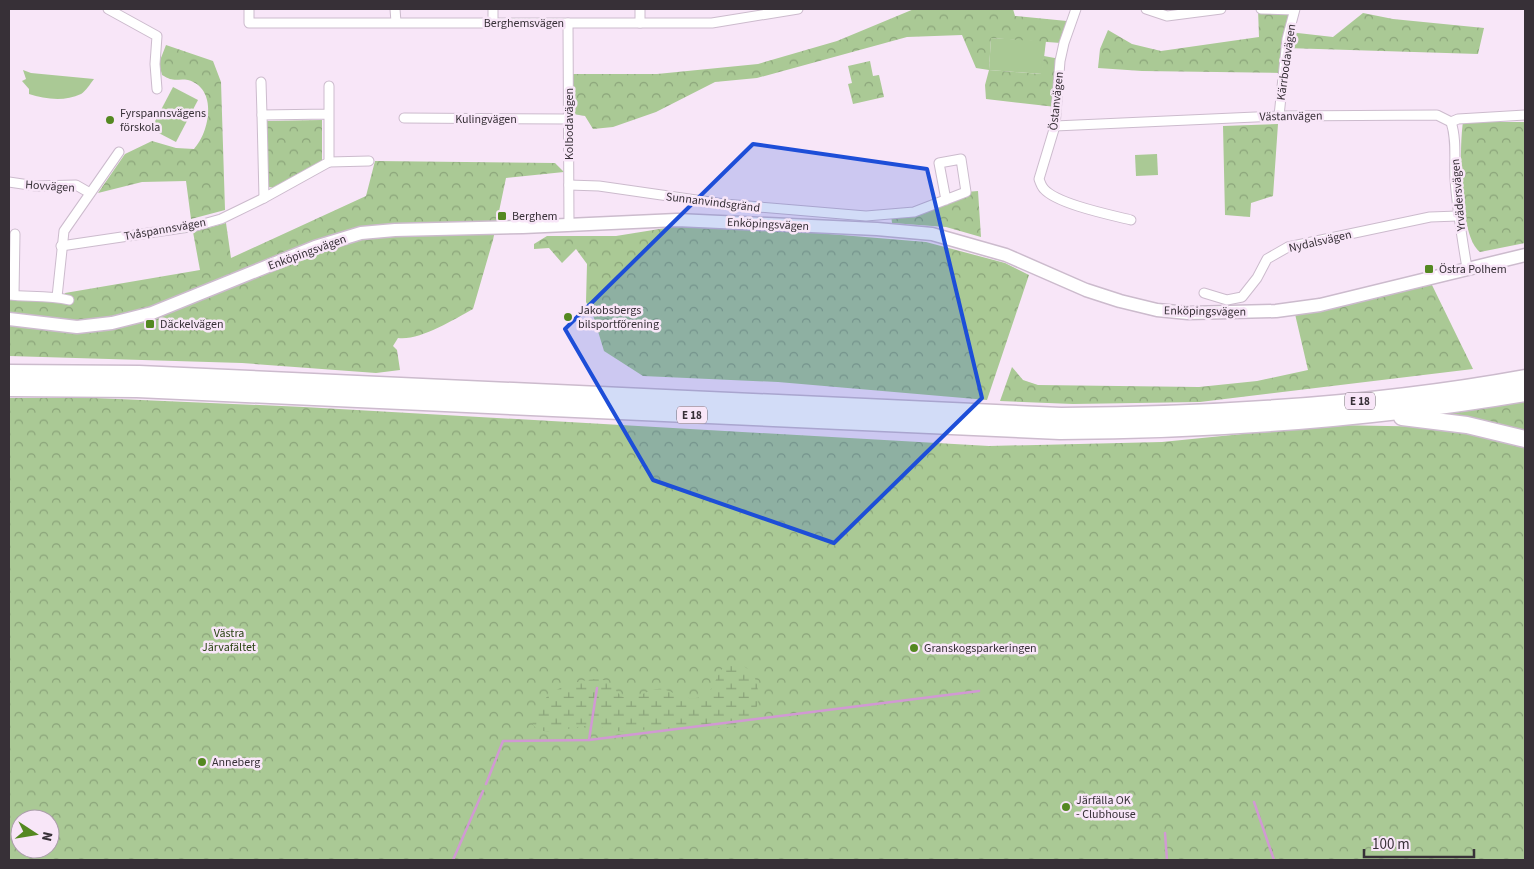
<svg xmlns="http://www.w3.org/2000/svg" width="1534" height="869" font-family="'Source Sans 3',sans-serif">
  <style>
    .grass { fill: #aac995 }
    .forest { fill: url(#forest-crowns); fill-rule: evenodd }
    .wetland { fill: url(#wetland-marsh) }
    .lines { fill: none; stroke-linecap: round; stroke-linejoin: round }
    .stream { stroke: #d199d3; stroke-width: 2.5 }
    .street-casing { stroke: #ccbbcd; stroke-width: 11 }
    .secondary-casing { stroke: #ccbbcd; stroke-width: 15 }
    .highway-casing { stroke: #ccbbcd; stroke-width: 19 }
    .street { stroke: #fff; stroke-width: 9 }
    .secondary { stroke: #fff; stroke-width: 12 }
    .highway { stroke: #fff; stroke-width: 16 }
    .marked { fill: #1d4ed8; fill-opacity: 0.2; stroke: #1d4ed8; stroke-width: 4; stroke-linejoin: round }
    .poi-dot { fill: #548821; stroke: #f8e6f8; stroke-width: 2 }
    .labels { text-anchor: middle; stroke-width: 5; stroke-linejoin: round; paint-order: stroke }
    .shield { fill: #f8e6f8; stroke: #716771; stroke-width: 1 }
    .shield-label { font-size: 11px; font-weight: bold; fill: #373037 }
    .street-label { font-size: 12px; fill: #373037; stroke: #f8e6f8 }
    .poi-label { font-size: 12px; fill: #373037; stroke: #f8e6f8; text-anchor: start }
    .park-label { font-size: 12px; fill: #2a4314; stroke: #f8e6f8 }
  </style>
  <defs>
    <pattern id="forest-crowns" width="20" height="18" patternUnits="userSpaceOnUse" patternTransform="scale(1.25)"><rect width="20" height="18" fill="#aac995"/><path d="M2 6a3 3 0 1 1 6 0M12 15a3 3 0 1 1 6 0" fill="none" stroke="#8ba47a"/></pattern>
    <pattern id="wetland-marsh" width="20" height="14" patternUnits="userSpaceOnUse" patternTransform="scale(1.25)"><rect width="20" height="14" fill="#aac995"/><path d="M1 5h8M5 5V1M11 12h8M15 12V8" fill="none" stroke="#8ba47a"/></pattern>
  </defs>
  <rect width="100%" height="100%" fill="#f8e6f8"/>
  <g class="grass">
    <polygon points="991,38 1046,41 1042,74 989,70"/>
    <path d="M23,70L31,73L94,79C90,84 86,91 81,94C64,102 45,99 29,94V89L22,81L26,79Z"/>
    <polygon points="173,87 198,100 176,142 151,129"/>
    <polygon points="1157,154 1158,175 1136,176 1135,155"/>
  </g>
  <g class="forest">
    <polygon points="914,9 1013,9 1015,16 1067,21 1061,43 991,38 989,70 1041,74 1044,56 1060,59 1056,107 986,99 985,85 989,70 976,68 962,35 907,37 757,78 715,82 656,112 613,127 593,129 585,116 573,114 573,74 657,74 758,64 837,41"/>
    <polygon points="1258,9 1295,9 1289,32 1333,37 1363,13 1393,19 1484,28 1478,54 1286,48 1284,73 1142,71 1098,68 1100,49 1108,30 1132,44 1161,51 1259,37"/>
    <path d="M166,45L213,61L221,82L225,210L191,219L186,181L142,182L98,193L125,154L152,141L176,148L194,149C210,132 218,88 188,80C177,78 175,83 162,75L159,63Z"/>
    <polygon points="870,61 873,76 879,75 884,97 853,104 848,84 852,83 848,66"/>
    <polygon points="322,120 322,163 277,188 268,187 267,121"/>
    <path d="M1463,122H1525V243L1480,252C1459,237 1459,148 1463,122Z"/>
    <polygon points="1278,124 1273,196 1251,203 1250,217 1225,215 1223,126"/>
    <path d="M375,161L555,163L564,172L506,178L493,240L473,309C453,320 419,341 398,338L393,346L397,350L400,370L376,373L242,363L9,356V298L60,302L65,293L200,270L193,232L226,223L231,258L366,196Z"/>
    <polygon points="978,191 981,237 946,227 892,223 891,214 914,212 966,192"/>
    <polygon points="678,226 756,228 926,242 1005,263 1029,275 987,400 778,382 643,376 604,351 593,315 586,302 587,264 576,249 562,263 549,248 534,249 534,244 547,236 616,236"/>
    <polygon points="1431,283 1473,369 1200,402 1073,404 1000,401 1012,367 1023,380 1038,385 1199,387 1257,381 1308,370 1295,314"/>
    <path d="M9,398H95L304,407L989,446L1162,442L1333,425L1442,427L1525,444V860H9ZM20,819H50V849H20Z"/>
    <polygon points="1525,401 1525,435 1428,416"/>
  </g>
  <path class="wetland" d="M736,662C749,668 757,675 758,691C761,735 719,727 689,728C672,728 656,729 639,730C618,736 605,725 584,726C570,727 551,736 538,729C532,726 532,722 532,716C537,708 544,699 551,693C561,686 595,675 606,681C615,685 618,699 629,698C642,698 652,685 666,690C677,694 690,702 703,696C720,687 713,666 736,662Z"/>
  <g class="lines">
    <g class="stream">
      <polyline points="589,740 979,691"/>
      <polyline points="486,784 503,741 589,740 597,688"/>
      <polyline points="1254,802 1274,860"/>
      <polyline points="1165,833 1167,860"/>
      <polyline points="453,860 483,791"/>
    </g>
    <g class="street-casing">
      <g id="street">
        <polyline points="108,9 157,36 155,64 157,89"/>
        <polyline points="249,9 249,23 712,23 798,9"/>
        <polyline points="395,9 396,22"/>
        <polyline points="493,9 493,23"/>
        <polyline points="640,9 640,23"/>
        <path d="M1076,9L1064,43L1060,61L1055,126L1039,179C1040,182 1042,187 1044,189C1057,204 1111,215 1131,220"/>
        <polyline points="1146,9 1167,16 1221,9"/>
        <polyline points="1261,9 1294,10"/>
        <polyline points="568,23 569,226"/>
        <polyline points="261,82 262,115"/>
        <polyline points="329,114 262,115 264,198 329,162 329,86"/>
        <polyline points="1279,116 1287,39 1295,9"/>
        <polyline points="404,118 569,119"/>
        <path d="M1451,122C1457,140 1454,160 1455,179C1457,209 1462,238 1467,268"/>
        <polyline points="1055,126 1279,116 1437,115 1451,122 1458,119 1525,115"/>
        <polyline points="329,162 369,161"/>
        <polyline points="9,182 36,186 76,185 90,193"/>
        <polyline points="569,185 599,186 724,204 866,216 914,212 966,192 961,159 939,163 946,200"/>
        <polyline points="61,246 196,226 221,219 264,198"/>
        <polyline points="1204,293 1227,300 1242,297 1257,278 1267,259 1288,247 1430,217 1458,216"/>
        <path d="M9,295C28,297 50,295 69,300"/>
        <polyline points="14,295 15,234"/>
        <polyline points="57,297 64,231 119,152"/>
      </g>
    </g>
    <g class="secondary-casing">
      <polyline id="secondary" points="9,319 77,327 112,323 152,313 315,247 361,233 395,230 523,227 677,220 877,229 932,234 1006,255 1086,290 1120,301 1157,310 1188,313 1276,311 1320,305 1525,255"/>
    </g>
    <g class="highway-casing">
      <g id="highway">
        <path d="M9,373L139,374L1061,416C1216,415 1372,406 1525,378"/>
        <path d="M9,388L137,389L1060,431C1216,430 1371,419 1525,393"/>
        <polyline points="1402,417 1467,425 1525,439"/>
      </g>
    </g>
    <use href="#street" class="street"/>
    <use href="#secondary" class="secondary"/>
    <use href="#highway" class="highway"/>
  </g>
  <path class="marked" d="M753,144L927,169L982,398L834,543L653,480L565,329Z"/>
  <g class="poi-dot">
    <circle cx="110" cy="120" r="5"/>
    <rect x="497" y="211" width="10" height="10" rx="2.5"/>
    <rect x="1424" y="264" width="10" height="10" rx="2.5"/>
    <circle cx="568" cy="317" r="5"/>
    <rect x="145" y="319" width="10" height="10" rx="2.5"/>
    <circle cx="914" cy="648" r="5"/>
    <circle cx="202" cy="762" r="5"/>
    <circle cx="1066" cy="807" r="5"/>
  </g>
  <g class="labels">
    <g class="shield">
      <rect x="1345" y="392.5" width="30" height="17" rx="4"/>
      <rect x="677" y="406.5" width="30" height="17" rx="4"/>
    </g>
    <g class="shield-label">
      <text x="1360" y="405">E 18</text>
      <text x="692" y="419">E 18</text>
    </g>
    <g class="street-label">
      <text x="524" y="27">Berghemsvägen</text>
      <text transform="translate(1286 62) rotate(-82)" y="4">Kärrbodavägen</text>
      <text transform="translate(1056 101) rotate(-84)" y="4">Östanvägen</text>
      <text transform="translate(1291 116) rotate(-1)" y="4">Västanvägen</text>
      <text x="486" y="123">Kulingvägen</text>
      <text transform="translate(569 124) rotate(-90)" y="4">Kolbodavägen</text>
      <text transform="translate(50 186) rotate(4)" y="4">Hovvägen</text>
      <text transform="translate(1458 195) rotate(-95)" y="4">Yrvädersvägen</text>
      <text transform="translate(713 202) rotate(7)" y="4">Sunnanvindsgränd</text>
      <text transform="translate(768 224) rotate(3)" y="4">Enköpingsvägen</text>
      <text transform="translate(165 229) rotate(-10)" y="4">Tvåspannsvägen</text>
      <text transform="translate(1320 241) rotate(-13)" y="4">Nydalsvägen</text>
      <text transform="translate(307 252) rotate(-20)" y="4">Enköpingsvägen</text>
      <text transform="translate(1205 311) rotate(1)" y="4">Enköpingsvägen</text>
    </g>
    <g class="poi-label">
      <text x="120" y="117">Fyrspannsvägens<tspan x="120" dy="14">förskola</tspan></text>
      <text x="512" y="220">Berghem</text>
      <text x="1439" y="273">Östra Polhem</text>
      <text x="578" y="314">Jakobsbergs<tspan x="578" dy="14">bilsportförening</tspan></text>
      <text x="160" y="328">Däckelvägen</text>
      <text x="924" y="652">Granskogsparkeringen</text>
      <text x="212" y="766">Anneberg</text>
      <text x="1076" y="804">Järfälla OK<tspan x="1076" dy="14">- Clubhouse</tspan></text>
    </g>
    <g class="park-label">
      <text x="229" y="637">Västra<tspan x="229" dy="14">Järvafältet</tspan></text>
    </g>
  </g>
  <rect width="1534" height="869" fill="none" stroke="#373037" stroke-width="20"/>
  <g transform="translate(35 834) rotate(102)"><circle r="24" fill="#f8e6f8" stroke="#ab9dab"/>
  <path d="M0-4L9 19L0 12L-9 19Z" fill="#548821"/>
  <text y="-8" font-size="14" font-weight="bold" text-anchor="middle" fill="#373037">N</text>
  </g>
  <path d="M1364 849v8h110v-8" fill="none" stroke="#373037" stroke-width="2.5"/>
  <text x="1372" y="849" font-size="15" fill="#373037" stroke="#f8e6f8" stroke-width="4" paint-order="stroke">100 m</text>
</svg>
